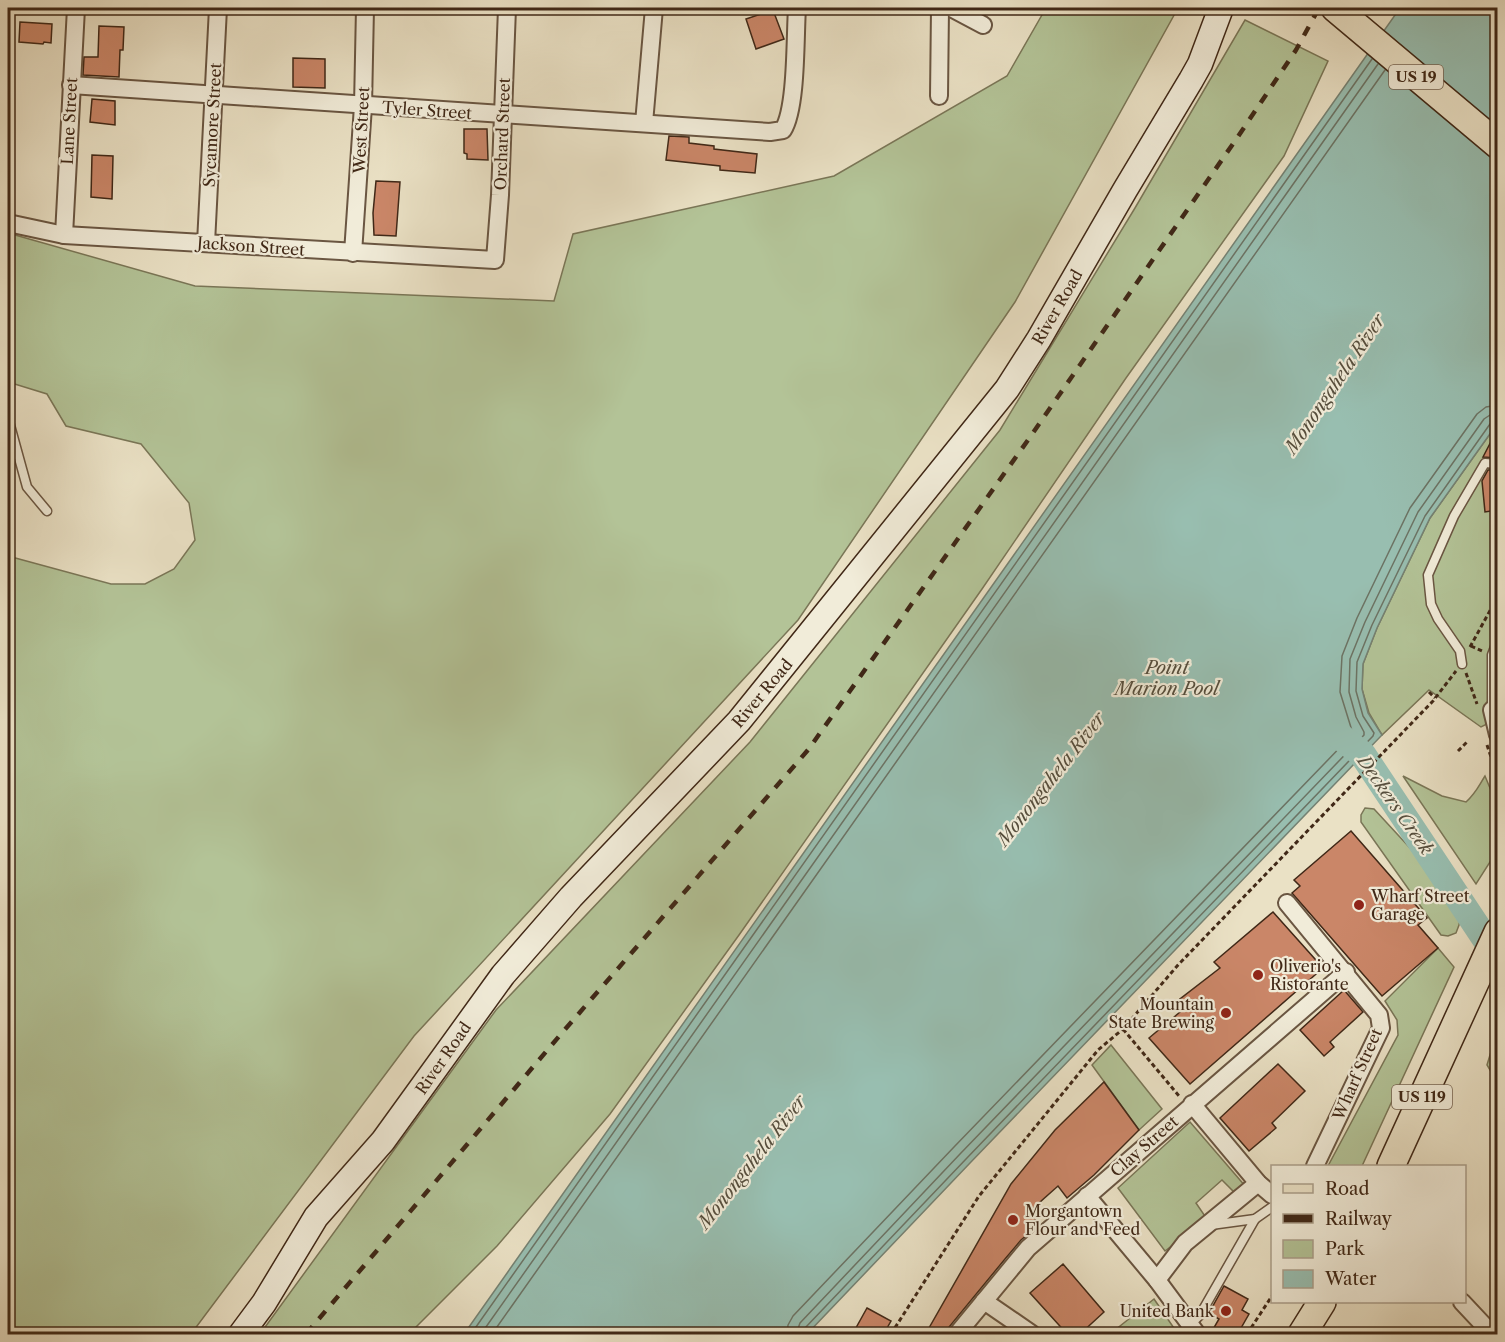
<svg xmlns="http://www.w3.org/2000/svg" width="1505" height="1342" font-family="'Libre Caslon Text',serif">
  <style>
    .green { fill: #b3c397; stroke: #7a7657; stroke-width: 1.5 }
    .water { fill: #98beb0; stroke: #758273; stroke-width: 1.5 }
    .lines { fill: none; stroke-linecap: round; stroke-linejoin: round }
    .shore { stroke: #6c7364; stroke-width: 1.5 }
    .river { stroke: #98beb0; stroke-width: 27 }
    .building { fill: #ca8668; stroke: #402817; stroke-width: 1.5 }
    .lane-casing { stroke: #6a5642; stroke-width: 11 }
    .street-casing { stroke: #6a5642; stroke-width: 20 }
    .secondary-casing { stroke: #402817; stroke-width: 27 }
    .primary-casing { stroke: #402817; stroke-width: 30 }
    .path { stroke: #402817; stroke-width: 3; stroke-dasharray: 4.5 3; stroke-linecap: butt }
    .lane { stroke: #f1ecd9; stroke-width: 8 }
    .street { stroke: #f1ecd9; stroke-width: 16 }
    .secondary { stroke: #f1ecd9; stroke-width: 24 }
    .primary { stroke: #eae1c5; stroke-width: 27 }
    .rail { stroke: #402817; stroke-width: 4.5; stroke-dasharray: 10 10; stroke-linecap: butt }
    .poi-dot { fill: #8f2418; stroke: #f1ecd9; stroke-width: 2 }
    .labels { text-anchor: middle; stroke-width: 4.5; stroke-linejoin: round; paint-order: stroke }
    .shield { fill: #f1ecd9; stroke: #756351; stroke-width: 1.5 }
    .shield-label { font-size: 15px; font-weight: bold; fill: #402817 }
    .street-label { font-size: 16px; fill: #402817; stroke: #f1ecd9 }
    .poi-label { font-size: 16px; fill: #402817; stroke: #f1ecd9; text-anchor: start }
    .water-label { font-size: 18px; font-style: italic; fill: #564e3d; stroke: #f1ecd9 }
  </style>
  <rect width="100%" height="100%" fill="#eae1c5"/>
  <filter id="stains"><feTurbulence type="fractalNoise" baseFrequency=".00333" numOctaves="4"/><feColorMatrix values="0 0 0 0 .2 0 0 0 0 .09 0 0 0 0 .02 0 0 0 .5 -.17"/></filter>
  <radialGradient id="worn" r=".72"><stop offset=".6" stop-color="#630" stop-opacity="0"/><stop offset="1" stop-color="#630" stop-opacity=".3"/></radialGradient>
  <g class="green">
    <polygon points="1046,8 1178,8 1015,302 798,620 414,1036 191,1334 8,1334 8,556 111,584 145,584 174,569 195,540 189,503 141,444 66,426 47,394 8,382 8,233 195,286 554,301 573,234 834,176 1007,76"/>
    <polygon points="1245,20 1328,61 1284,156 1126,378 982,589 739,935 610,1114 497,1246 409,1334 260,1334 496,1010 750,742 1000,430 1135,208"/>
    <polygon points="1497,424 1497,719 1481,727 1429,690 1382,735 1369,713 1362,689 1363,664 1377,628 1430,518"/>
    <path d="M1403,776L1442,796L1466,802C1476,793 1478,787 1485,776L1497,805V851L1476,884Z"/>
    <polygon points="1365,808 1374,809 1422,861 1452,903 1460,917 1459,925 1456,933 1448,936 1441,935 1361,822 1361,815"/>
    <polygon points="1438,948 1454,967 1362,1166 1328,1166 1398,1035 1397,1020 1385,1001"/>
    <polygon points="1497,1032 1498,1082 1497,1082 1487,1065"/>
    <polygon points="1111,1045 1162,1109 1139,1130 1092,1065"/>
    <polygon points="1190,1122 1246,1187 1234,1192 1222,1180 1196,1203 1207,1219 1165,1251 1118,1188"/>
    <polygon points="1154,1299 1178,1334 1110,1334"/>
  </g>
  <polygon class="water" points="1400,8 1497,8 1497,424 1430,518 1377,628 1363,664 1362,689 1368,713 1382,735 970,1163 807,1334 464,1334"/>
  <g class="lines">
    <g class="shore">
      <polyline points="471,1334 1372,59"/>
      <polyline points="481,1334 1378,64"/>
      <polyline points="492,1334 1385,70"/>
      <polyline points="787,1334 788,1325 793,1316 954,1147 1353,734 1340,692 1342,656 1357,618 1410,508 1477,414 1486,407 1498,405"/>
      <polyline points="796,1334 800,1323 960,1154 1364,735 1364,732 1356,717 1349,692 1350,659 1365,622 1418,512 1484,419 1490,415 1498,414"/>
      <polyline points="803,1334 805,1328 966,1159 1373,736 1374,733 1363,716 1356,691 1357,662 1372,625 1425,516 1490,424 1498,421"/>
    </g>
    <polyline class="river" points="1336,733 1363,755 1498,958"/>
  </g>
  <g class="building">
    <polygon points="773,10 784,39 756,49 746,19"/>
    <polygon points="20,22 52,24 51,43 44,42 43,44 19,42"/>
    <polygon points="99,26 124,27 123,50 120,50 119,77 83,75 84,57 98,57"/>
    <polygon points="293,58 325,59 325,88 293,87"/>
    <polygon points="92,99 115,101 115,125 90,122"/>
    <polygon points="464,129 487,129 488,160 467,159 467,154 464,153"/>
    <polygon points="669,136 689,137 689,143 714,146 714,149 757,154 755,173 720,170 720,166 666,160"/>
    <polygon points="92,155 113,156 112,199 91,197"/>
    <polygon points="376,181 400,182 396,236 374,235 373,213"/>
    <polygon points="1497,430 1497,458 1483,457"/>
    <polygon points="1488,470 1497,470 1497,510 1485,512 1482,481"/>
    <polygon points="1351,831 1427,918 1418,925 1438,948 1382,996 1292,893 1300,886 1294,880"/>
    <polygon points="1273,912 1323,968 1190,1084 1149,1038 1186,1007 1180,999 1220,968 1214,962"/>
    <polygon points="1344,990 1363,1012 1330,1042 1334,1047 1324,1056 1300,1030"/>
    <polygon points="1278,1064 1305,1091 1272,1123 1276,1128 1249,1151 1220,1118"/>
    <polygon points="1104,1082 1139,1130 1094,1175 1067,1198 1058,1186 1030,1211 1039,1225 1021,1240 1005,1259 949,1327 947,1335 925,1335 1011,1184 1055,1130"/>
    <polygon points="1063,1264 1104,1312 1079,1335 1068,1335 1030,1293"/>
    <polygon points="1224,1286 1248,1299 1242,1310 1249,1314 1237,1335 1218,1335 1212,1331 1219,1319 1209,1313"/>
    <polygon points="867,1308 891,1321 883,1335 852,1335"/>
  </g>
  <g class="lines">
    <g class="lane-casing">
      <g id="lane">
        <polyline points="8,418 27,487 47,511"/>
        <polyline points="1462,664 1460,651 1438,619 1431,604 1428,575 1454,516 1485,463 1498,464"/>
        <polyline points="1492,710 1492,655 1498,639"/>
        <polyline points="1211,1225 1255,1219 1272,1207"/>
        <polyline points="1190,1325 1200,1315 1255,1219"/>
      </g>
    </g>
    <g class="street-casing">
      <g id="street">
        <polyline points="951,8 983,25"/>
        <path d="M71,85L770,132L783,130C797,108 795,36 797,8"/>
        <polyline points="939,96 940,8"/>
        <polyline points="644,123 654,8"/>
        <polyline points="8,223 64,235 495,260 500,195 507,8"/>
        <polyline points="64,235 76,8"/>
        <polyline points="206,243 218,8"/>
        <polyline points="353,253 363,106 365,8"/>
        <polyline points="1492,710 1498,735"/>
        <polyline points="1287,903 1379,1015 1381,1028 1315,1166"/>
        <polyline points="1192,1104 1258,1183 1272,1195"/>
        <polyline points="1087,1196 1157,1280 1197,1334"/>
        <polyline points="1157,1280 1185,1243 1258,1183"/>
        <polyline points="984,1301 1032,1334"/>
        <polyline points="1462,1302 1492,1334"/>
        <polyline points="957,1334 1028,1248 1346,972"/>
      </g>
    </g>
    <g class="secondary-casing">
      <polyline id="secondary" points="241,1334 264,1303 316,1217 383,1141 503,975 571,897 739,721 1007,389 1039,339 1125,190 1191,80 1200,64 1221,8"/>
    </g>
    <g class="primary-casing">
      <g id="primary">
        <polyline points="1335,8 1498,145"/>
        <polyline points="1391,1166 1498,932"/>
        <polyline points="1302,1334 1322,1302"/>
      </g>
    </g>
    <g class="path">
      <polyline points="1471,646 1482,651"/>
      <polyline points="1470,647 1498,596"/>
      <polyline points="1466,673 1477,704"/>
      <polyline points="1429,692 1435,698"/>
      <polyline points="1487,745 1498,778"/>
      <polyline points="1458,751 1468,741"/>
      <polyline points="1123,1029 1179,1096"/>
      <polyline points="891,1334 979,1196 1098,1050 1123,1029 1178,965 1433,701 1456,671"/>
      <polyline points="1247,1334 1272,1296"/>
    </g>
    <use href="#lane" class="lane"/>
    <use href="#street" class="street"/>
    <use href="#secondary" class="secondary"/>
    <use href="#primary" class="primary"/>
    <polyline class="rail" points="306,1334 561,1034 808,750 1028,440 1237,138 1296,50 1319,8"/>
  </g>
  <g class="poi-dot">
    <circle cx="1359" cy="905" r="6"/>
    <circle cx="1258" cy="975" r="6"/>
    <circle cx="1226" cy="1013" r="6"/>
    <circle cx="1013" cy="1220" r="6"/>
    <circle cx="1226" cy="1311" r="6"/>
  </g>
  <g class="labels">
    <g class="shield">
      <rect x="1389" y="65" width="54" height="24" rx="4.5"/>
      <rect x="1392" y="1085" width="60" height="24" rx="4.5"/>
    </g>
    <g class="shield-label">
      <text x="1416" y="82">US 19</text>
      <text x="1422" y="1102">US 119</text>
    </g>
    <g class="street-label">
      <text transform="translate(427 110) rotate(4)" y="6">Tyler Street</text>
      <text transform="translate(69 121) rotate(-87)" y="6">Lane Street</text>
      <text transform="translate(212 125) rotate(-87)" y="6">Sycamore Street</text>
      <text transform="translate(361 130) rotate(-87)" y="6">West Street</text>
      <text transform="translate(502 134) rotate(-88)" y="6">Orchard Street</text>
      <text transform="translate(251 246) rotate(4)" y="6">Jackson Street</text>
      <text transform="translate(1057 307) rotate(-60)" y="6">River Road</text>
      <text transform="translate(762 693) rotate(-50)" y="6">River Road</text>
      <text transform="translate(443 1058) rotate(-55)" y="6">River Road</text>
      <text transform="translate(1357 1074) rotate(-66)" y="6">Wharf Street</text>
      <text transform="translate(1144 1146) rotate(-41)" y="6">Clay Street</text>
    </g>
    <g class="poi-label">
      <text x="1371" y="902">Wharf Street<tspan x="1371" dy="18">Garage</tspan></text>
      <text x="1270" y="972">Oliverio's<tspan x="1270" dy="18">Ristorante</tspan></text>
      <text x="1214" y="1010" text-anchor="end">Mountain<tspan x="1214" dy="18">State Brewing</tspan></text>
      <text x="1025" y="1217">Morgantown<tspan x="1025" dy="18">Flour and Feed</tspan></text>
      <text x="1214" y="1317" text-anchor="end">United Bank</text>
    </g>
    <g class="water-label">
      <text transform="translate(1335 384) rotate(-56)" y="6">Monongahela River</text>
      <text x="1167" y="674">Point<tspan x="1167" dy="21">Marion Pool</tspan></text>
      <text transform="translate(1051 779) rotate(-52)" y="6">Monongahela River</text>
      <text transform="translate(1395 805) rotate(55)" y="6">Deckers Creek</text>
      <text transform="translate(752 1162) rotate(-52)" y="6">Monongahela River</text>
    </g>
  </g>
  <rect width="1505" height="1342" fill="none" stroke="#eae1c5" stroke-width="30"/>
  <rect x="9" y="9" width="1487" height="1324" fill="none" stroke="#402817" stroke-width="3"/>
  <rect x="15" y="15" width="1475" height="1312" fill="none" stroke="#402817" stroke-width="1.5"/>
  <rect x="1271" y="1165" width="195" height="138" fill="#f1ecd9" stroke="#aa9e8b" stroke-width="1.5"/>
  <rect x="1283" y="1184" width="30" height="9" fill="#eae1c5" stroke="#aa9e8b" stroke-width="1.5"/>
  <text x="1325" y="1195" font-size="18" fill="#402817">Road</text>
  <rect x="1283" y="1214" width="30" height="9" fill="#402817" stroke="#aa9e8b" stroke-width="1.5"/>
  <text x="1325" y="1225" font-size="18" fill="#402817">Railway</text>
  <rect x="1283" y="1240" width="30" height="18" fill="#b3c397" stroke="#aa9e8b" stroke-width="1.5"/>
  <text x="1325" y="1255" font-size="18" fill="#402817">Park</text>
  <rect x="1283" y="1270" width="30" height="18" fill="#98beb0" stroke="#aa9e8b" stroke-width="1.5"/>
  <text x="1325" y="1285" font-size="18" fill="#402817">Water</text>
  <rect width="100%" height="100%" filter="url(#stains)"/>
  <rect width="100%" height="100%" fill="url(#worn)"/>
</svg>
